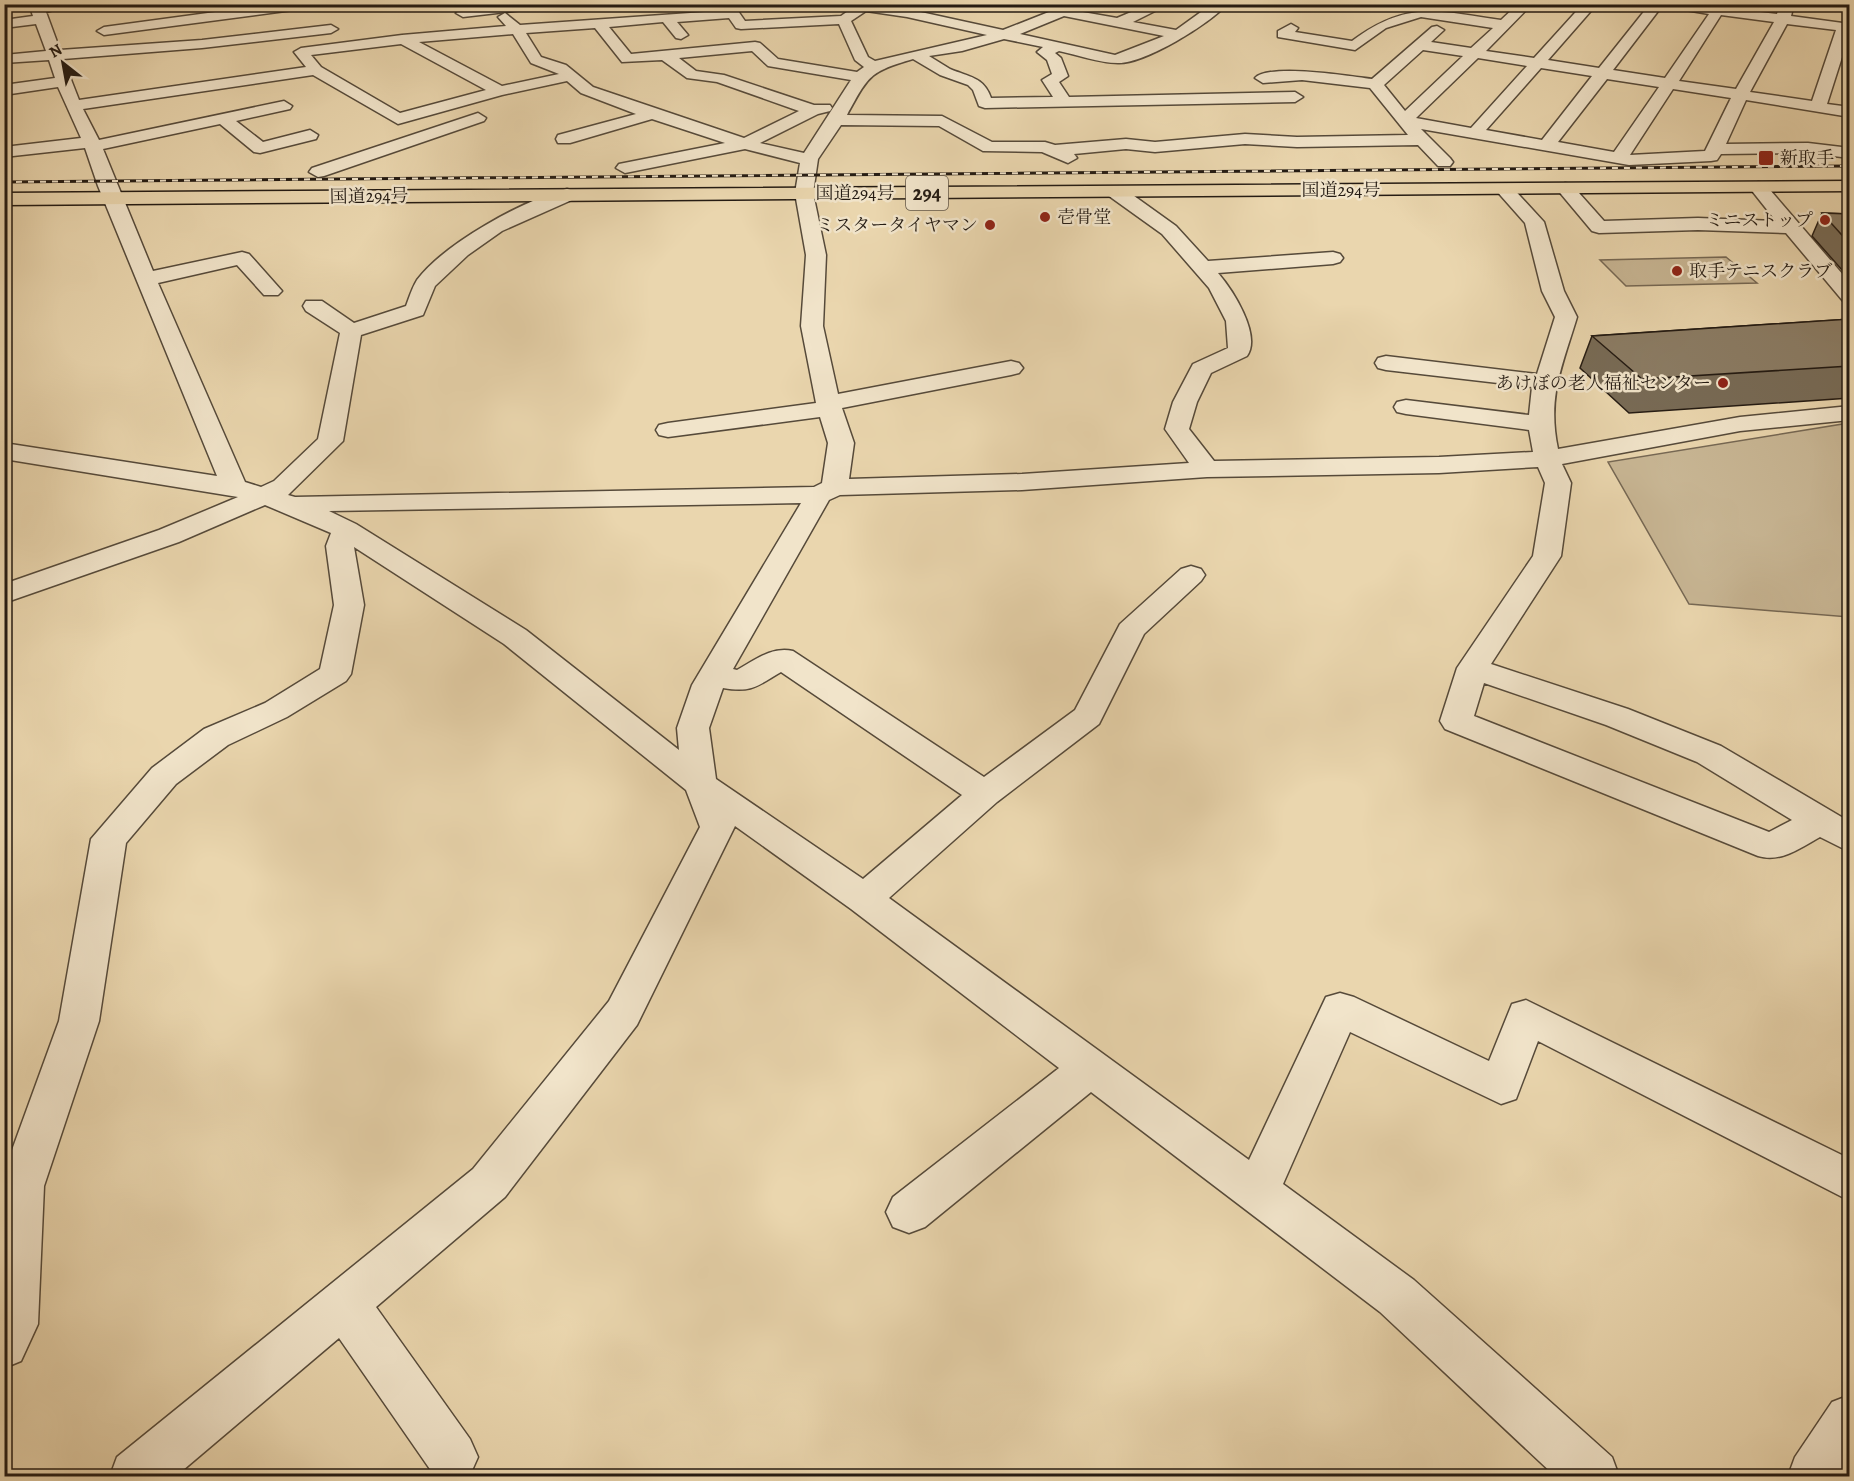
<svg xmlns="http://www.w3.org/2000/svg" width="1854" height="1481" font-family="Alegreya,'Noto Serif JP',serif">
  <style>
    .green { fill: #c8b694; stroke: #766854; stroke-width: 1.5 }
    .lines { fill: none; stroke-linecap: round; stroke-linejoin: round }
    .minor-casing { stroke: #564a3a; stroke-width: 3 }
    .highway-casing { stroke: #241b13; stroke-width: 3 }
    .minor { fill: #f1e4ca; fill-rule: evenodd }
    .highway { fill: #ead6ae; fill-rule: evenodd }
    .rail-casing { stroke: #241b13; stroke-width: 3 }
    .rail { stroke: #f1e4ca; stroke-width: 2; stroke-dasharray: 6; stroke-linecap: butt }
    .wall { fill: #786b56; stroke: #241b13; stroke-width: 1.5 }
    .building { fill: #8b7c64; stroke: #241b13; stroke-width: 1.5 }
    .poi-dot { fill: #8f2418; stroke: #f1e4ca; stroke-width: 2 }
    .labels { text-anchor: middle; stroke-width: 5; stroke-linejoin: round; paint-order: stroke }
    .far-poi-label { font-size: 18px; fill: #241b13; stroke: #f1e4ca; text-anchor: start }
    .far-street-label { font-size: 18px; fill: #241b13; stroke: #f1e4ca }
    .shield { fill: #f1e4ca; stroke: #62574a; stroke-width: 1.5 }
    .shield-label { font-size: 20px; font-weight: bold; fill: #241b13 }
  </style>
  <rect width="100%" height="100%" fill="#ead6ae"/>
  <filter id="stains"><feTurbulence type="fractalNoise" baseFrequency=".00333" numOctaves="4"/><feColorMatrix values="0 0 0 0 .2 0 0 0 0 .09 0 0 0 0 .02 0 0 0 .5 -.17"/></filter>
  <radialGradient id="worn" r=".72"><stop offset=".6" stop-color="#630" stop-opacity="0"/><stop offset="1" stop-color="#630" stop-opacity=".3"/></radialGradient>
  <g class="green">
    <polygon points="1726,257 1757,283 1626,286 1600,260"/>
    <polygon points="1849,423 1849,617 1689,604 1608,462"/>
  </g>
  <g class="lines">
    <g class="minor-casing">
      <g id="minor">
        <path d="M29,4H78L46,12L60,50L202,40L331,25L338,29L331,33L202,48L63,59L79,100L306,67L294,52L301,48L402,35L506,26L498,17L505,13L520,25L733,10L738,11L745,21L841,16L851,9L837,4H875L907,9L1003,30L1069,4H1088L1077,11L1117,18L1150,4H1169L1133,22L1176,30L1212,4H1227C1210,24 1144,64 1118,63C1099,63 1078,55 1059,51L1055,53L1061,58L1068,76L1059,82L1069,97L1295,92L1303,97L1295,102L985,108L979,106L973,90L968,85L940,75L913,59C869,72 869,75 847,115L942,116L992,142H1045L1055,145L1126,139L1155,142L1245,134L1297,137L1408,135L1370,88L1302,80L1263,83L1255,78C1269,63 1350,76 1372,79L1432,27L1437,26L1444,30L1431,42L1471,48L1493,28L1421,17L1386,28L1355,50L1278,37V31L1291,24L1298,28L1295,32L1352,41C1407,0 1437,11 1501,20L1518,4H1532L1486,51L1534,58L1583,4H1597L1548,60L1599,68L1650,4H1728L1726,8L1777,14L1780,4H1794L1791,16L1850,24V32L1827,104L1850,107V117L1746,100L1726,144L1808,143L1850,148V158L1808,153L1721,154L1717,160L1711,161L1629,165L1421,129L1450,158L1453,162L1450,166H1438L1418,145L1297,147L1245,144L1155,152L1126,149L1074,154L1077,158L1068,163L1042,152L983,151L939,126L841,125L818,159L813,193L826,255L823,326L838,394L1011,361L1019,363L1023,368L1019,373L1011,375L842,408L854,443L849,479L1022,474L1189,463L1165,429L1173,402L1193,364L1228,348L1226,321L1209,288L1162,234L1109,196L1107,192L1109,188H1123L1176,226L1208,261L1333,252L1340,254L1343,258L1340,262L1333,264L1218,273C1232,289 1262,335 1247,356L1211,373L1197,402L1189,429L1214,461L1439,457L1533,452L1529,430L1406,414L1397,412L1394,407L1397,402L1406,400L1529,415L1532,387L1386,370L1378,368L1375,363L1378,358L1386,356L1537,374L1555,317L1542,291L1525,223L1494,188L1497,184H1509L1544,222L1564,291L1577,317C1562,367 1547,397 1558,449L1740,417L1850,406V420L1740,431L1562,464L1571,483L1561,556L1491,664L1628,709L1721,746L1850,822V852L1820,837C1800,848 1781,863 1758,856L1445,729L1440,721L1457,668L1533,556L1545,483L1538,467L1439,473L1207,477L1022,490L840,495L829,500L733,669L737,670C755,660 772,646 793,651L984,777L1075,710L1120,624L1181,569L1191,566L1201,569L1205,575L1201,581L1144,634L1099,724L997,802L889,898L1249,1160L1326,997L1340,993L1354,997L1489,1061L1512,1004L1526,1000L1850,1159V1201L1538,1041L1516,1099L1501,1104L1350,1032L1283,1184L1414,1280L1612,1457L1619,1476H1555L1380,1312L1091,1092L925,1227L909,1233L893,1227L886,1212L893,1197L1059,1068L851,909L735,826L637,1025L505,1197L376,1307L470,1439L478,1457L470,1475H434L339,1338L176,1476H110L117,1457L473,1169L609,1001L700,827L686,790L504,644L354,547L364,605L351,674L346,681L287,717L228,745L176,784L126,843L99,1021L44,1186L38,1324L21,1361L4,1368V1172L59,1021L91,839L152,768L204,729L265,703L320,669L334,605L326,546L331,533L265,505L179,542L4,603V584L159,530L238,497L4,459V443L217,476L98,186L85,148L4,157V147L81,138L58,87L4,95V85L55,78L49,60L4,63V55L46,51L36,24L4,28V20L33,16ZM1662,6L1709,14L1665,78L1613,70ZM866,11L907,17L987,35L875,61L868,57L851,21ZM1721,15L1774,22L1736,89L1679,81ZM1064,16L1164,36L1115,55L1020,34ZM729,18L736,28L741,29L839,24L855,60L864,67L857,72L778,59L760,43L755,42L631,54L609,27L663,22L676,38L681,39L688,35L677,22ZM1787,24L1836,30L1812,101L1750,92ZM595,28L622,62L662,60L687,78L717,82L799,111L744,138L593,87L566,65L541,57L526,33ZM513,34L531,63L559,74L502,86L419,42ZM1004,39L1043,47L1037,52L1047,60L1052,74L1042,80L1053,97L991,98C984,77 969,77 950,69C943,65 936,60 929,56L962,51ZM401,44L486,90L400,113L321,67L311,55ZM1423,50L1463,56L1405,111L1384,85ZM752,51L768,66L851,80L804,153L760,143L818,114L830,111L832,108L830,105H814L724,75L696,71L679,58ZM1478,58L1527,66L1471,128L1416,118ZM1541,68L1592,76L1542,140L1486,130ZM313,75L398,124L502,95L567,81L581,93L636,114L558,135L556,139L558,143H570L652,119L725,143L619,164L616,168L625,173L745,149L800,163L795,193L806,255L801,326L816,403L668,423L659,425L656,430L659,435L668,437L820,417L828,443L822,483L814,487L295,497L288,495L343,441L361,335L423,315L435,286L468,255L502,231L574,199L576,195L574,191L567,189C523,200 445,243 417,280C412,288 409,298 406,306L354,323L322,301H306L303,306L306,311L340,333L318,439L274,481L261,487L245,482L158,283L237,265L264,295H278L282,291L249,254L242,252L153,271L103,149L220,124L254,152L260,153L316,139L318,135L310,130L263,142L236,121L290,109L292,106L284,101L99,140L83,109ZM1607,79L1659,87L1614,152L1558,142ZM1673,89L1731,98L1705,151L1630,155ZM801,503L692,685L677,728L679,750L526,630L356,524L329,511ZM781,672L962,795L863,879L716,779L709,728L723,688C752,693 757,686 781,672ZM1484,683L1606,725L1697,762L1792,820L1769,832L1474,716Z"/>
        <polygon points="274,4 314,4 308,8 104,35 97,31 104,27"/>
        <polygon points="501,4 546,4 540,8 463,17 456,13 463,9"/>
        <polygon points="478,113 486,118 484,121 324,176 318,177 309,172 312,168"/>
        <polygon points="1758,182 1764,183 1850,283 1850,303 1843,301 1786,233 1698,230 1599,233 1592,231 1556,188 1565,183 1571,184 1604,221 1698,218 1776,221 1749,187"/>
        <polygon points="1850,1395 1850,1468 1844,1476 1788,1476 1795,1457 1832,1402"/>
      </g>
    </g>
    <g class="highway-casing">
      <polygon id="highway" points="1850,181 1850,191 4,205 4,193"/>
    </g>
    <use href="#minor" class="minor"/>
    <use href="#highway" class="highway"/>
    <g class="rail-casing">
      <polyline id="rail" points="4,182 1850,166"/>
    </g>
    <use href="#rail" class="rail"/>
  </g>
  <g class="wall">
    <polygon points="1822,213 1850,214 1850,279 1812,236"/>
    <polygon points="1850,319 1850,398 1629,413 1580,368 1592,336"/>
  </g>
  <g class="building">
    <polygon points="1822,213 1850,214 1850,244"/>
    <polygon points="1850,319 1850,366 1642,379 1592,336"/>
  </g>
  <g class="poi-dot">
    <rect x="1758" y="150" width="16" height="16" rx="3"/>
    <circle cx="1045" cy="217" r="6"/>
    <circle cx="1825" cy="220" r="6"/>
    <circle cx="990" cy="225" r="6"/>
    <circle cx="1677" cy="271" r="6"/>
    <circle cx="1723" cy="383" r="6"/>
  </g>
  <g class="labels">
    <g class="far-poi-label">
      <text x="1780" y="164">新取手</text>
      <text x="1057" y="223">壱骨堂</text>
      <text x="1813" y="226" text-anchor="end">ミニストップ</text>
      <text x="978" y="231" text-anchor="end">ミスタータイヤマン</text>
      <text x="1689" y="277">取手テニスクラブ</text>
      <text x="1711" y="389" text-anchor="end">あけぼの老人福祉センター</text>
    </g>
    <g class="far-street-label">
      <text x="1341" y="196">国道294号</text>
      <text x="855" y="199">国道294号</text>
      <text transform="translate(369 196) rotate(-1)" y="6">国道294号</text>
    </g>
    <rect class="shield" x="906" y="176" width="42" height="34" rx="4.5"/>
    <g class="shield-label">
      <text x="927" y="200">294</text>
    </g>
  </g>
  <rect width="1854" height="1481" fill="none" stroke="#ead6ae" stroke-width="24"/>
  <rect x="6" y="6" width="1842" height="1469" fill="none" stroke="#241b13" stroke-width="3"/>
  <rect x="12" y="12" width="1830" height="1457" fill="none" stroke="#241b13" stroke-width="1.5"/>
  <g transform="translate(63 63) rotate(329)" stroke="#f1e4ca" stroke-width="4.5" paint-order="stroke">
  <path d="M0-4.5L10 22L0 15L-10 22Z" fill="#241b13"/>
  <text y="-9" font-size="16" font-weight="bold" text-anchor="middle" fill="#241b13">N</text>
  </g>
  <rect width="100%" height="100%" filter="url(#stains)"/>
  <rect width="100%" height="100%" fill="url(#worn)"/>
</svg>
